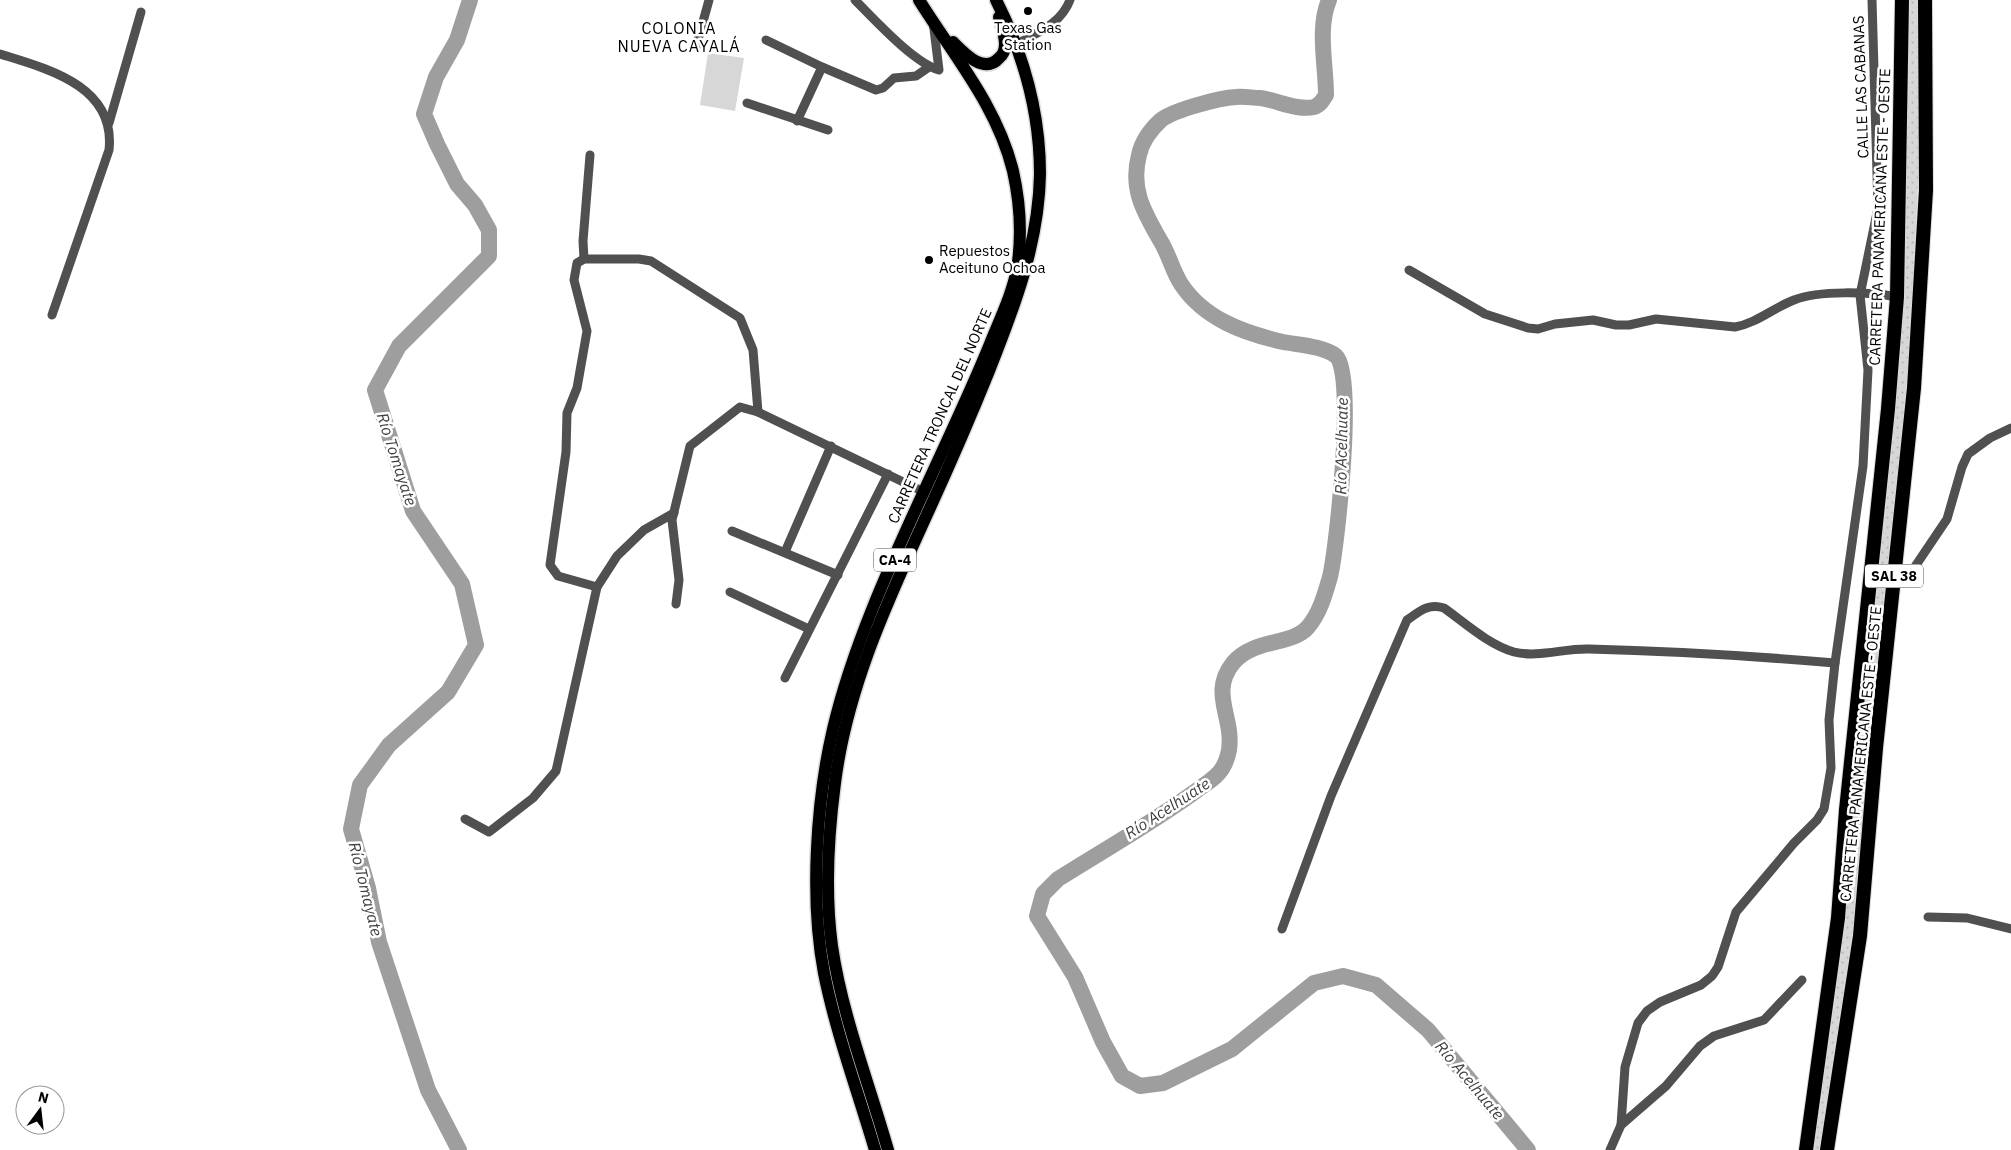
<svg xmlns="http://www.w3.org/2000/svg" width="2011" height="1150" font-family="'IBM Plex Sans',sans-serif">
  <style>
    .grass { fill: url(#grass-dots) }
    .park { fill: #d7d7d7 }
    .lines { fill: none; stroke-linecap: round; stroke-linejoin: round }
    .river { stroke: #9e9e9e; stroke-width: 16 }
    .primary-casing { stroke: #dbdbdb; stroke-width: 15 }
    .trunk-casing { stroke: #dbdbdb; stroke-width: 16 }
    .minor { stroke: #505050; stroke-width: 9 }
    .primary { stroke: #000; stroke-width: 12 }
    .trunk { stroke: #000; stroke-width: 14 }
    .poi-dot { fill: #000; stroke: #fff; stroke-width: 2 }
    .labels { text-anchor: middle; stroke-width: 5; stroke-linejoin: round; paint-order: stroke }
    .shield { fill: #fff; stroke: #4c4c4c; stroke-width: 1 }
    .shield-label { font-size: 14px; font-weight: bold; fill: #000 }
    .poi-label { font-size: 15px; fill: #000; stroke: #fff }
    .street-label { font-size: 15px; fill: #000; stroke: #fff }
    .neighbourhood-label { font-size: 16px; letter-spacing: 1px; fill: #000; stroke: #fff }
    .water-label { font-size: 16px; font-style: italic; fill: #3f3f3f; stroke: #fff }
  </style>
  <defs>
    <pattern id="grass-dots" width="8" height="8" patternUnits="userSpaceOnUse" patternTransform="scale(1.25)"><rect width="8" height="8" fill="#d7d7d7"/><path d="M2 2h.1M6 6h.1" fill="none" stroke="#b7b7b7" stroke-width="1.8" stroke-linecap="round"/></pattern>
  </defs>
  <rect width="100%" height="100%" fill="#fff"/>
  <polygon class="grass" points="1907,0 1920,0 1920,135 1911,352 1858,905 1822,1150 1810,1150 1851,822 1907,135"/>
  <polygon class="park" points="708,53 744,58 735,111 700,105"/>
  <g class="lines">
    <g class="river">
      <path d="M1329,0C1317,28 1326,65 1326,95C1323,100 1320,105 1314,107C1298,111 1276,100 1260,98C1253,98 1244,96 1236,97C1219,98 1174,110 1161,120C1150,130 1142,141 1139,155C1130,189 1144,212 1160,240C1169,254 1172,270 1181,284C1204,319 1244,333 1283,342C1299,345 1323,346 1336,356C1356,373 1337,547 1330,577C1325,594 1320,613 1308,627C1292,646 1254,638 1233,663C1209,693 1234,717 1229,750C1228,755 1226,762 1223,767C1218,777 1205,784 1196,791C1152,823 1104,850 1058,879L1043,894L1037,916L1075,977L1103,1042L1122,1076L1140,1086L1163,1083L1232,1049L1314,983L1343,976L1376,985L1428,1030L1528,1150"/>
      <polyline points="459,1150 428,1090 379,942 368,888 351,829 360,785 389,745 448,692 476,645 462,584 413,511 375,390 399,346 489,256 489,230 475,205 457,184 437,144 424,114 436,77 457,40 470,0"/>
    </g>
    <g class="primary-casing">
      <g id="primary">
        <path d="M953,42C964,53 984,75 999,58C1003,55 1005,49 1005,44C1005,35 1001,25 999,17"/>
        <path d="M875,1150C858,1092 836,1033 824,973C810,900 816,802 833,729C852,648 890,565 925,489C947,441 970,393 990,344C1000,319 1012,295 1017,269C1022,237 1020,202 1013,171C997,106 954,56 919,0"/>
        <path d="M888,1150C869,1083 842,1015 832,946C825,894 828,836 835,783C847,687 889,598 929,510C950,464 970,418 989,371C1014,308 1039,243 1040,174C1040,112 1024,55 996,0"/>
      </g>
    </g>
    <g class="trunk-casing">
      <g id="trunk">
        <polyline points="1806,1150 1838,918 1846,810 1888,409 1897,297 1902,0"/>
        <polyline points="1827,1150 1860,936 1876,748 1914,388 1926,190 1925,0"/>
      </g>
    </g>
    <g class="minor">
      <path d="M855,0C875,20 913,62 939,70L933,21"/>
      <polyline points="766,40 822,67 876,90 883,88 894,78 916,76 929,67"/>
      <path d="M1017,44C1038,32 1061,24 1070,0"/>
      <polyline points="696,47 709,0"/>
      <path d="M0,54C48,69 116,86 109,150L52,315"/>
      <polyline points="747,103 828,130"/>
      <polyline points="797,121 822,67"/>
      <polyline points="109,123 141,12"/>
      <polyline points="584,259 583,241 590,155"/>
      <path d="M1409,270L1485,314L1528,328L1538,329L1555,324L1593,320L1616,325H1629L1656,319L1735,327C1757,323 1773,308 1794,300C1819,290 1870,292 1897,297"/>
      <polyline points="732,531 838,575"/>
      <polyline points="785,552 831,446"/>
      <polyline points="1894,575 1910,574 1947,519 1962,467 1968,454 1990,438 2011,428"/>
      <polyline points="597,587 558,576 550,565 566,452 567,413 577,388 587,331 574,280 577,263 584,259 639,259 651,261 740,318 753,350 758,412"/>
      <polyline points="730,592 809,629"/>
      <polyline points="676,604 679,580 672,520 690,446 740,407 758,412 924,492"/>
      <polyline points="785,678 888,474"/>
      <polyline points="465,819 489,832 533,798 556,771 597,587 617,556 644,530 674,513"/>
      <polyline points="1928,917 1967,918 2011,929"/>
      <path d="M1282,929L1331,796L1407,620C1420,611 1428,603 1444,608C1465,623 1489,645 1514,652C1538,658 1565,648 1589,649C1672,651 1753,656 1835,663"/>
      <polyline points="1621,1125 1666,1086 1700,1046 1714,1036 1764,1020 1802,980"/>
      <polyline points="1610,1150 1621,1125 1625,1067 1638,1023 1647,1011 1660,1002 1701,985 1712,976 1718,967 1736,912 1794,843 1817,820 1824,809 1831,768 1829,720 1835,663 1863,466 1868,370 1860,295 1878,208 1872,0"/>
    </g>
    <use href="#primary" class="primary"/>
    <use href="#trunk" class="trunk"/>
  </g>
  <g class="poi-dot">
    <circle cx="1028" cy="11" r="5"/>
    <circle cx="929" cy="260" r="5"/>
  </g>
  <g class="labels">
    <g class="shield">
      <rect x="874" y="548.5" width="42" height="23" rx="4"/>
      <rect x="1865" y="564.5" width="58" height="23" rx="4"/>
    </g>
    <g class="shield-label">
      <text x="895" y="565">CA-4</text>
      <text x="1894" y="581">SAL 38</text>
    </g>
    <g class="poi-label">
      <text x="1028" y="33">Texas Gas<tspan x="1028" dy="17">Station</tspan></text>
      <text x="939" y="256" text-anchor="start">Repuestos<tspan x="939" dy="17">Aceituno Ochoa</tspan></text>
    </g>
    <g class="street-label">
      <text transform="translate(1861 87) rotate(-92)" y="5">CALLE LAS CABANAS</text>
      <text transform="translate(1880 217) rotate(-88)" y="5">CARRETERA PANAMERICANA ESTE - OESTE</text>
      <text transform="translate(940 416) rotate(-66)" y="5">CARRETERA TRONCAL DEL NORTE</text>
      <text transform="translate(1861 754) rotate(-84)" y="5">CARRETERA PANAMERICANA ESTE - OESTE</text>
    </g>
    <g class="neighbourhood-label">
      <text x="679" y="34">COLONIA<tspan x="679" dy="18">NUEVA CAYALÁ</tspan></text>
    </g>
    <g class="water-label">
      <text transform="translate(1341 446) rotate(-89)" y="6">Río Acelhuate</text>
      <text transform="translate(397 459) rotate(72)" y="6">Río Tomayate</text>
      <text transform="translate(1167 808) rotate(-33)" y="6">Río Acelhuate</text>
      <text transform="translate(366 889) rotate(76)" y="6">Río Tomayate</text>
      <text transform="translate(1470 1080) rotate(50)" y="6">Río Acelhuate</text>
    </g>
  </g>
  <g transform="translate(40 1110) rotate(15)"><circle r="24" fill="#ffffff" stroke="#999999"/>
  <path d="M0-4L9 19L0 12L-9 19Z" fill="#000000"/>
  <text y="-8" font-size="14" font-weight="bold" text-anchor="middle" fill="#000000">N</text>
  </g>
</svg>
